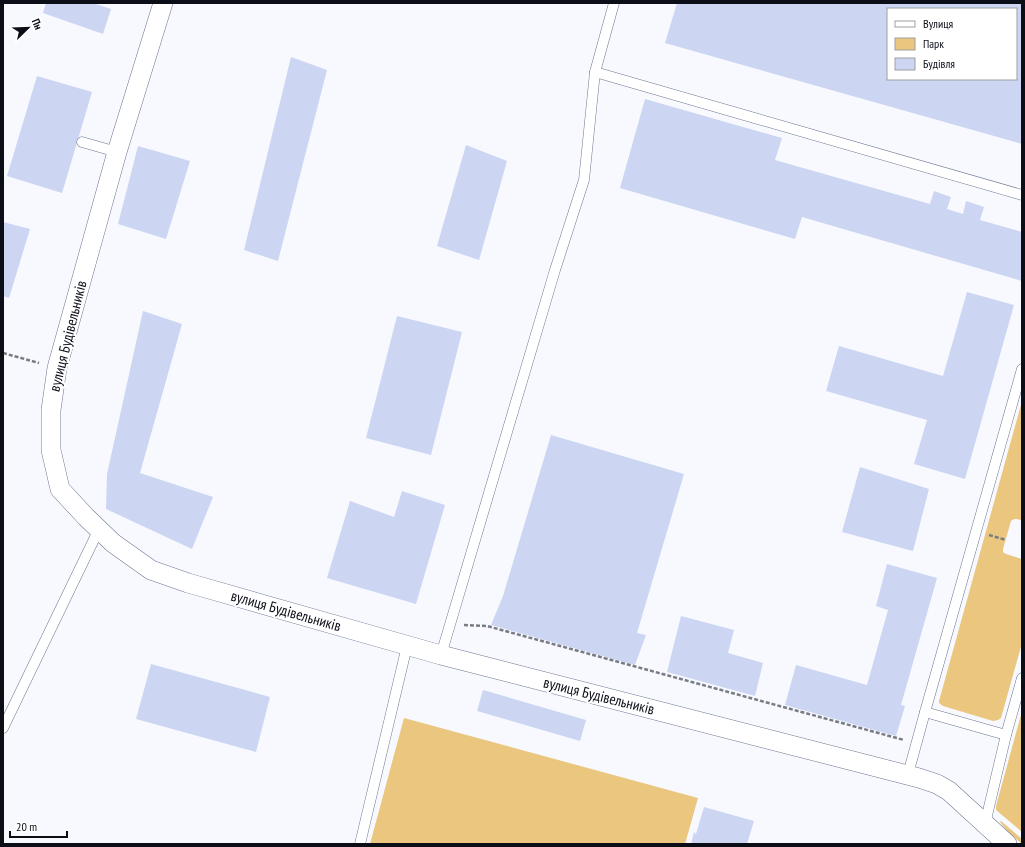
<svg xmlns="http://www.w3.org/2000/svg" width="1025" height="847" font-family="'PT Sans Narrow',sans-serif">
  <style>
    .green { fill: #eac67f }
    .building { fill: #ccd6f2; fill-rule: evenodd }
    .lines { fill: none; stroke-linecap: round; stroke-linejoin: round }
    .service-casing { stroke: #6f7790; stroke-width: 11 }
    .minor-casing { stroke: #6f7790; stroke-width: 20 }
    .path { stroke: #7a7c84; stroke-width: 2.5; stroke-dasharray: 4 2; stroke-linecap: butt }
    .service { stroke: #fff; stroke-width: 10 }
    .minor { stroke: #fff; stroke-width: 19 }
    .labels { text-anchor: middle; stroke-width: 4; stroke-linejoin: round; paint-order: stroke }
    .street-label { font-size: 15px; fill: #0b0e17; stroke: #fff }
  </style>
  <rect width="100%" height="100%" fill="#f7f9ff"/>
  <g class="green">
    <path d="M1022,401V521C1018,519 1015,518 1011,521L1003,549V552L1006,554L1022,559V643L1001,718L998,720L993,721L943,706L939,703V701Z"/>
    <polygon points="1022,711 1022,832 996,810 996,806"/>
    <polygon points="404,718 698,798 685,844 370,844"/>
    <polygon points="1001,821 1022,839 1022,844 1009,833 1000,822"/>
  </g>
  <g class="building">
    <polygon points="46,3 93,3 111,9 103,34 43,13"/>
    <path d="M677,3H1022V144L665,43ZM888,9H1016V79H888Z"/>
    <polygon points="291,57 327,70 278,261 244,250"/>
    <polygon points="37,76 92,92 62,193 7,176"/>
    <polygon points="645,99 782,138 775,160 930,204 934,191 951,197 947,209 963,214 966,201 984,207 980,220 1022,232 1022,281 802,217 795,239 620,188"/>
    <polygon points="466,145 507,161 479,260 437,246"/>
    <polygon points="138,146 190,161 166,239 118,224"/>
    <polygon points="3,222 30,229 9,298 3,296"/>
    <polygon points="967,292 1014,305 965,479 914,464 927,420 826,391 839,346 943,376"/>
    <polygon points="143,311 182,324 140,473 213,497 192,549 106,509 107,474"/>
    <polygon points="397,316 462,332 431,455 366,438"/>
    <polygon points="551,435 684,474 637,633 646,635 635,665 491,625 503,596"/>
    <polygon points="860,467 929,489 913,551 842,532"/>
    <polygon points="402,491 445,505 416,604 327,578 350,501 394,517"/>
    <polygon points="887,564 937,578 901,705 905,706 896,736 785,705 796,665 867,685 888,610 876,606"/>
    <polygon points="681,616 734,630 728,653 763,663 755,696 667,672"/>
    <polygon points="151,664 270,697 256,752 136,719"/>
    <polygon points="483,690 586,720 580,741 477,711"/>
    <polygon points="704,807 754,821 747,844 691,844 694,832 696,834"/>
  </g>
  <g class="lines">
    <g class="service-casing">
      <g id="service">
        <polyline points="595,72 1022,195"/>
        <polyline points="82,142 117,152"/>
        <polyline points="441,655 555,270 584,180 595,72 614,3"/>
        <polyline points="925,712 1006,735"/>
        <polyline points="3,728 99,529"/>
        <polyline points="908,774 925,712 1022,369"/>
        <polyline points="985,824 1006,735 1022,678"/>
        <polyline points="360,844 407,646"/>
      </g>
    </g>
    <g class="minor-casing">
      <polyline id="minor" points="163,3 117,152 57,368 51,410 51,450 60,489 86,517 113,543 151,570 188,583 441,655 919,778 937,784 949,791 1007,844"/>
    </g>
    <g class="path">
      <polyline points="3,353 39,363"/>
      <polyline points="989,535 1006,540"/>
      <polyline points="464,625 487,626 904,740"/>
    </g>
    <use href="#service" class="service"/>
    <use href="#minor" class="minor"/>
  </g>
  <g class="labels">
    <g class="street-label">
      <text transform="translate(68 336) rotate(-76)" y="5">вулиця Будівельників</text>
      <text transform="translate(286 611) rotate(16)" y="5">вулиця Будівельників</text>
      <text transform="translate(599 696) rotate(14)" y="5">вулиця Будівельників</text>
    </g>
  </g>
  <rect width="1025" height="847" fill="none" stroke="#0b0e17" stroke-width="8"/>
  <rect x="887" y="8" width="130" height="72" fill="#ffffff" stroke="#9d9fa2"/>
  <rect x="895" y="21" width="20" height="6" fill="#ffffff" stroke="#9d9fa2"/>
  <text x="923" y="28" font-size="12" fill="#0b0e17">Вулиця</text>
  <rect x="895" y="38" width="20" height="12" fill="#eac67f" stroke="#9d9fa2"/>
  <text x="923" y="48" font-size="12" fill="#0b0e17">Парк</text>
  <rect x="895" y="58" width="20" height="12" fill="#ccd6f2" stroke="#9d9fa2"/>
  <text x="923" y="68" font-size="12" fill="#0b0e17">Будівля</text>
  <g transform="translate(28 28) rotate(67)" stroke="#ffffff" stroke-width="3" paint-order="stroke">
  <path d="M0-3L7 15L0 10L-7 15Z" fill="#0b0e17"/>
  <text y="-6" font-size="11" font-weight="bold" text-anchor="middle" fill="#0b0e17">Пн</text>
  </g>
  <path d="M10 831v6h57v-6" fill="none" stroke="#0b0e17" stroke-width="2"/>
  <text x="16" y="831" font-size="12" fill="#0b0e17" stroke="#ffffff" stroke-width="3" paint-order="stroke">20 m</text>
</svg>
